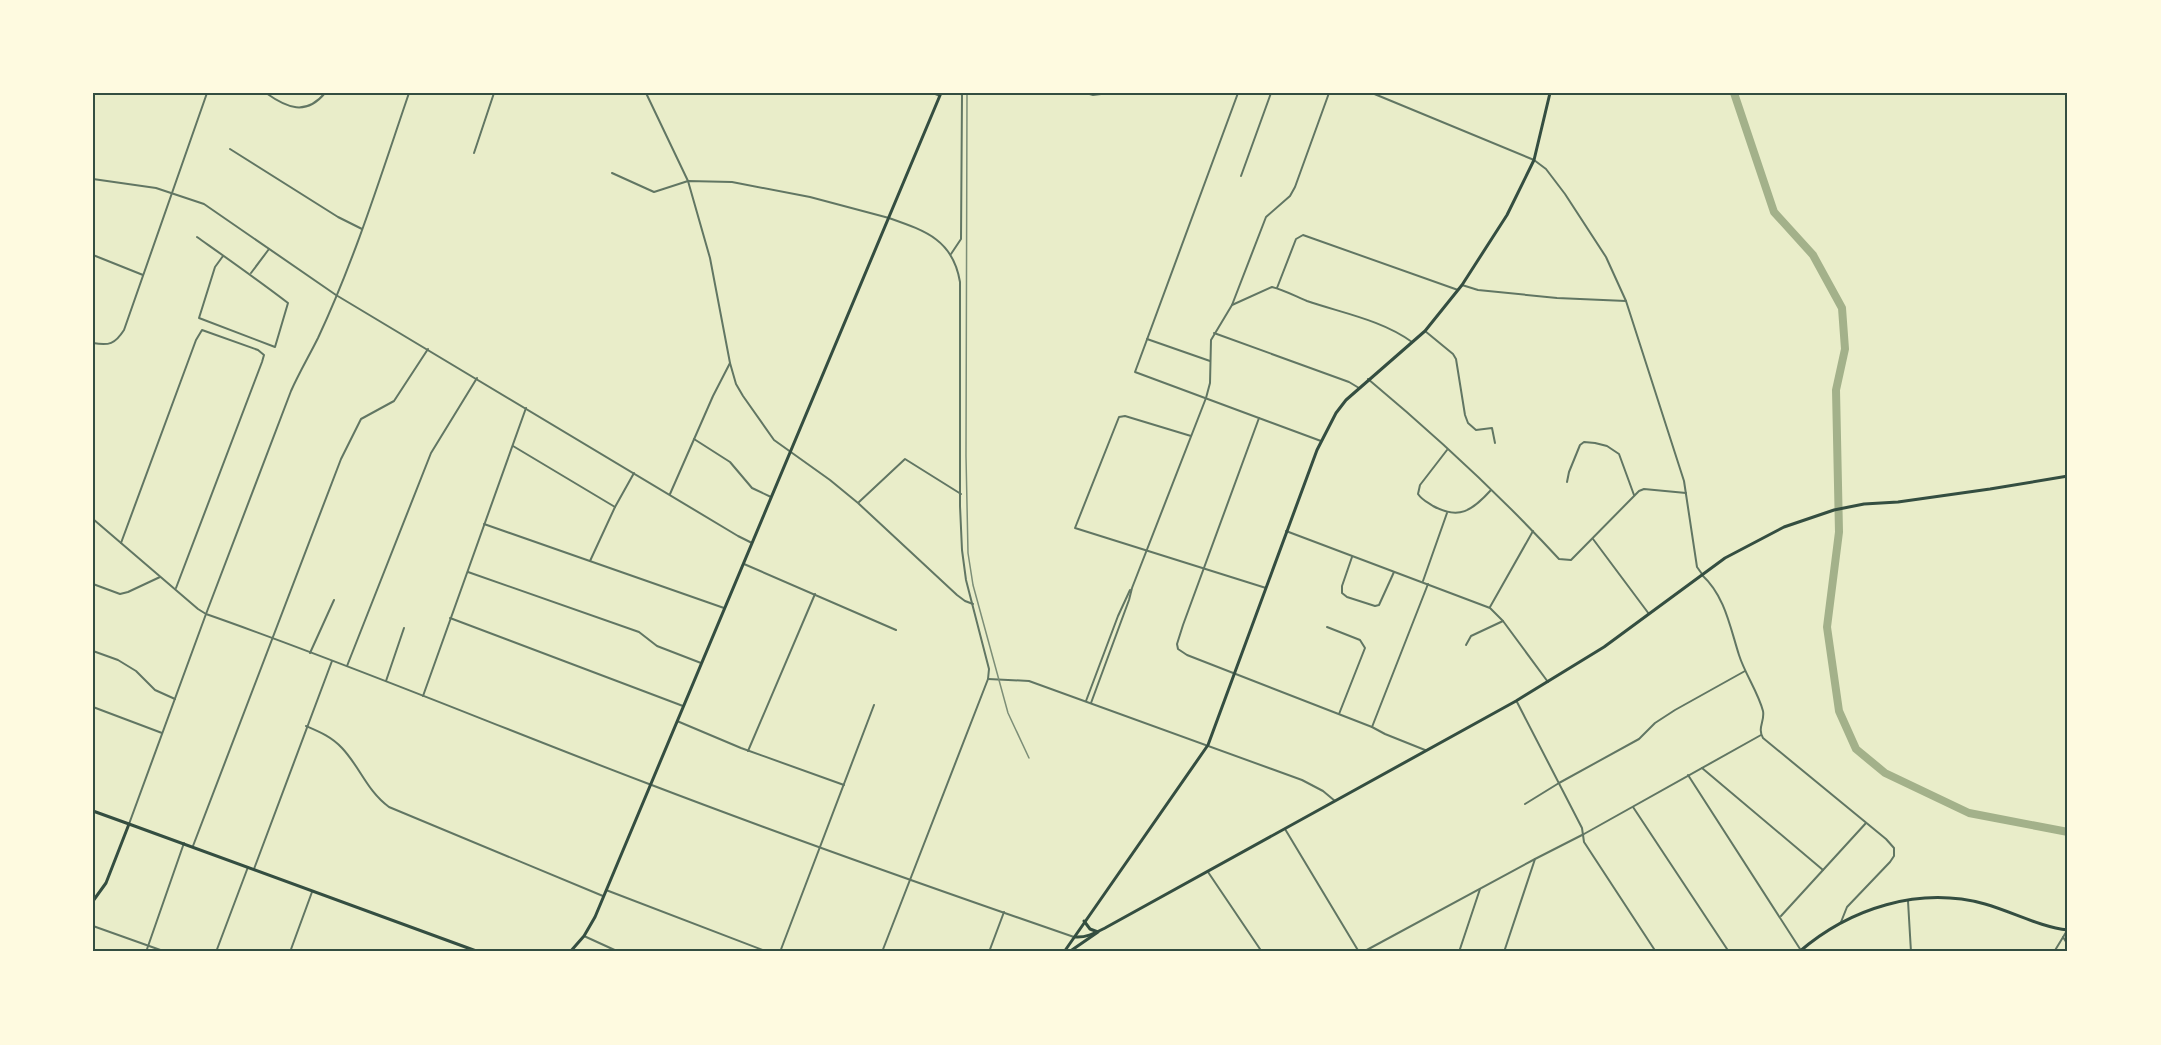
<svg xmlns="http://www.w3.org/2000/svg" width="2161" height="1045" font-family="Montserrat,sans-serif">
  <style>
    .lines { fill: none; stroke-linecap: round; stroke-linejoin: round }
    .river { stroke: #a3b18a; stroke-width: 8 }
    .minor { stroke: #617663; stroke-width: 2 }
    .tertiary { stroke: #617663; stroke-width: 2 }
    .secondary { stroke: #344e41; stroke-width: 3 }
    .primary { stroke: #344e41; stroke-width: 3 }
    .trunk { stroke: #344e41; stroke-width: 3 }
    .rail { stroke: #7c8e77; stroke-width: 1.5 }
    .neatline { fill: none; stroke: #344e41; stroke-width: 2 }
  </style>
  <rect width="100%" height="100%" fill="#e9edc9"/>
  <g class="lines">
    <polyline class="river" points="1734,93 1774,212 1813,255 1842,308 1845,349 1836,390 1839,532 1827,627 1839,711 1856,749 1885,773 1969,813 2068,832"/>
    <g class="minor">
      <path d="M266,93C287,108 306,116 325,93"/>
      <path d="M409,93C381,175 355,259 318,338C309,356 299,373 291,391L206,614C355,666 501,728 649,784C790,838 932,888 1074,937"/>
      <polyline points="933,93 940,96"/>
      <polyline points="1086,93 1093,95 1109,93"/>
      <polyline points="1238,93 1135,372 1321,441"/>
      <polyline points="230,149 338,217 362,229"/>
      <polyline points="474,153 494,93"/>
      <polyline points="612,173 654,192 688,181 732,182 810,197 889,218"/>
      <polyline points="1241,176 1271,93"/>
      <polyline points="93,179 156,188 204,204 336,295 738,536 752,543"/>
      <path d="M197,237C228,259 258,280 288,303L275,347L199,318L215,267L223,256"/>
      <polyline points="951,254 961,239 962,95 960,93"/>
      <polyline points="93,255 143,275"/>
      <polyline points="251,273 269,249"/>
      <polyline points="1462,285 1478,290 1557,298 1626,301"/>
      <polyline points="1277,288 1296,239 1303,235 1458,290"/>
      <path d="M1232,305L1272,287C1284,290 1295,296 1307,301C1342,313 1382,320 1412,342"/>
      <polyline points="1425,331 1453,354 1456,359 1465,415 1468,423 1476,430 1492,428 1495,443"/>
      <polyline points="1214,333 1349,382 1359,388"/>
      <polyline points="1147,339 1210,361"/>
      <path d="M93,343C109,346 115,344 124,330L207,93"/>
      <path d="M1368,379C1435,435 1500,495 1559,559L1571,560L1639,491L1644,489L1686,493"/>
      <polyline points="1259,418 1183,625 1177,644 1178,649 1187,655 1372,727 1385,734 1425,750"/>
      <polyline points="1191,436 1125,416 1119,417 1075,528 1266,588"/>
      <polyline points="694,439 730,462 752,488 771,497"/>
      <polyline points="513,446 615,507"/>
      <path d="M1447,450L1420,485L1418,494C1422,500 1427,502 1433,506C1459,520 1472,511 1491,490"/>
      <polyline points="1567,482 1569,472 1580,445 1584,442 1595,443 1607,446 1619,454 1634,495"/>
      <polyline points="670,494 713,396 730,363"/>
      <polyline points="859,502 905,459 961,494"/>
      <polyline points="484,524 724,608"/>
      <polyline points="1286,531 1490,608 1503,621 1548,682"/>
      <polyline points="1593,539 1649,614"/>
      <polyline points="121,543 196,340 202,330 258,350 264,355 262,362 176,588"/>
      <polyline points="1352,557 1342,586 1342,593 1347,597 1375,606 1379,605 1394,572"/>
      <polyline points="590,561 615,507 634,473"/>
      <polyline points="744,564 896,630"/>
      <polyline points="468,572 639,632 657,646 701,663"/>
      <path d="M1702,575C1725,596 1730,627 1739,655C1745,674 1758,692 1763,711C1765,721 1757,728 1763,738L1886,839L1894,848V856L1890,862L1847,907L1841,922"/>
      <polyline points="1423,581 1447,513"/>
      <polyline points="93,584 120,594 128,592 160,577"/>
      <polyline points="1490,607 1533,531"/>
      <polyline points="450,618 683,706"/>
      <polyline points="1327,627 1360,640 1365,648 1339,714"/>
      <polyline points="1466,645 1471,636 1503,621"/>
      <polyline points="93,651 118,660 136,671 155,690 175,699"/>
      <polyline points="310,653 334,600"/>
      <polyline points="347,666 431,453 477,378"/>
      <polyline points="988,679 1029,681 1302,780 1323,791 1335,801"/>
      <polyline points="386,681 404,628"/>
      <polyline points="423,696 526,408"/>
      <polyline points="1086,701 1118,616 1130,590"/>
      <polyline points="1517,702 1582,828 1584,842 1656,952"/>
      <polyline points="1091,703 1129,600 1132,588 1206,398 1210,383 1211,340 1232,305 1266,217 1290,196 1295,187 1329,93"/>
      <polyline points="93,707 162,733"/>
      <polyline points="677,721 741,748 844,785"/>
      <path d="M306,726C320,732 332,737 342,748C360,767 367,791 389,807L603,896"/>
      <polyline points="1372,727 1428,584"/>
      <polyline points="748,751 815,594"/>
      <polyline points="1702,768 1823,870"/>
      <polyline points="1688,775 1802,952"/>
      <polyline points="1525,804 1559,783 1639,739 1655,723 1675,710 1745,671"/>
      <polyline points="1633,807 1729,952"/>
      <polyline points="1285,829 1359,952"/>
      <polyline points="193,846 341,459 361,419 394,401 428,349"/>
      <polyline points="254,869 332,661"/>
      <polyline points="1208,872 1262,952"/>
      <polyline points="606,890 768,952"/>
      <polyline points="1908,901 1911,952"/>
      <polyline points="1781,916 1866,823"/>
      <polyline points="93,926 166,952"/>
      <polyline points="584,936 619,952"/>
      <polyline points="2063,937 2068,945"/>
      <polyline points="146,952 184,843"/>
      <polyline points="216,952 248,867"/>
      <polyline points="290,952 312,892"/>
      <polyline points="780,952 874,705"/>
      <polyline points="989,952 1004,912"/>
      <polyline points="1363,952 1535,859 1584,834 1761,735"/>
      <polyline points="1459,952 1480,889"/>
      <polyline points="1504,952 1535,859"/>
      <polyline points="2054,952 2068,929"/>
    </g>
    <g class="tertiary">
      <polyline points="646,93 688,181 710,258 730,363 736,384 743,396 774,440 830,480 858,503 957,595 965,601 973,604"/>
      <polyline points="1372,93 1534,160 1546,169 1565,194 1606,257 1626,301 1684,481 1697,567 1702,574"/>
      <polyline points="93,519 198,609 206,614 129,824"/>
      <path d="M882,952L988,679L989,669L966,580L962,550L960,506V282C953,240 926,231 889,218"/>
    </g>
    <path class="secondary" d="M1075,937C1086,938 1095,933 1105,928L1516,701L1604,647L1725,558L1784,527L1834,510L1864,504L1898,502L1990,489L2068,476"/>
    <g class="primary">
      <polyline points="129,824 479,952"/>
      <polyline points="570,952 584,936 595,917 941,93"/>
      <polyline points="1064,952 1208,745 1317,450 1336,413 1346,400 1425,331 1462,285 1507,215 1534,160 1550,93"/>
      <polyline points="1069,952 1098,932 1090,929 1084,921"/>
      <path d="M1799,952C1850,908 1919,886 1985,904C2013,912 2040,927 2068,930"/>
    </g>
    <polyline class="trunk" points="93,811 129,824 106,883 93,901"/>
    <polyline class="rail" points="967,93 966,456 968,553 973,585 1008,713 1029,758"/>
  </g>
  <rect width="2161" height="1045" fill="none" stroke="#fefae0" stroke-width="189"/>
  <rect x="94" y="94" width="1972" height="856" class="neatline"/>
</svg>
